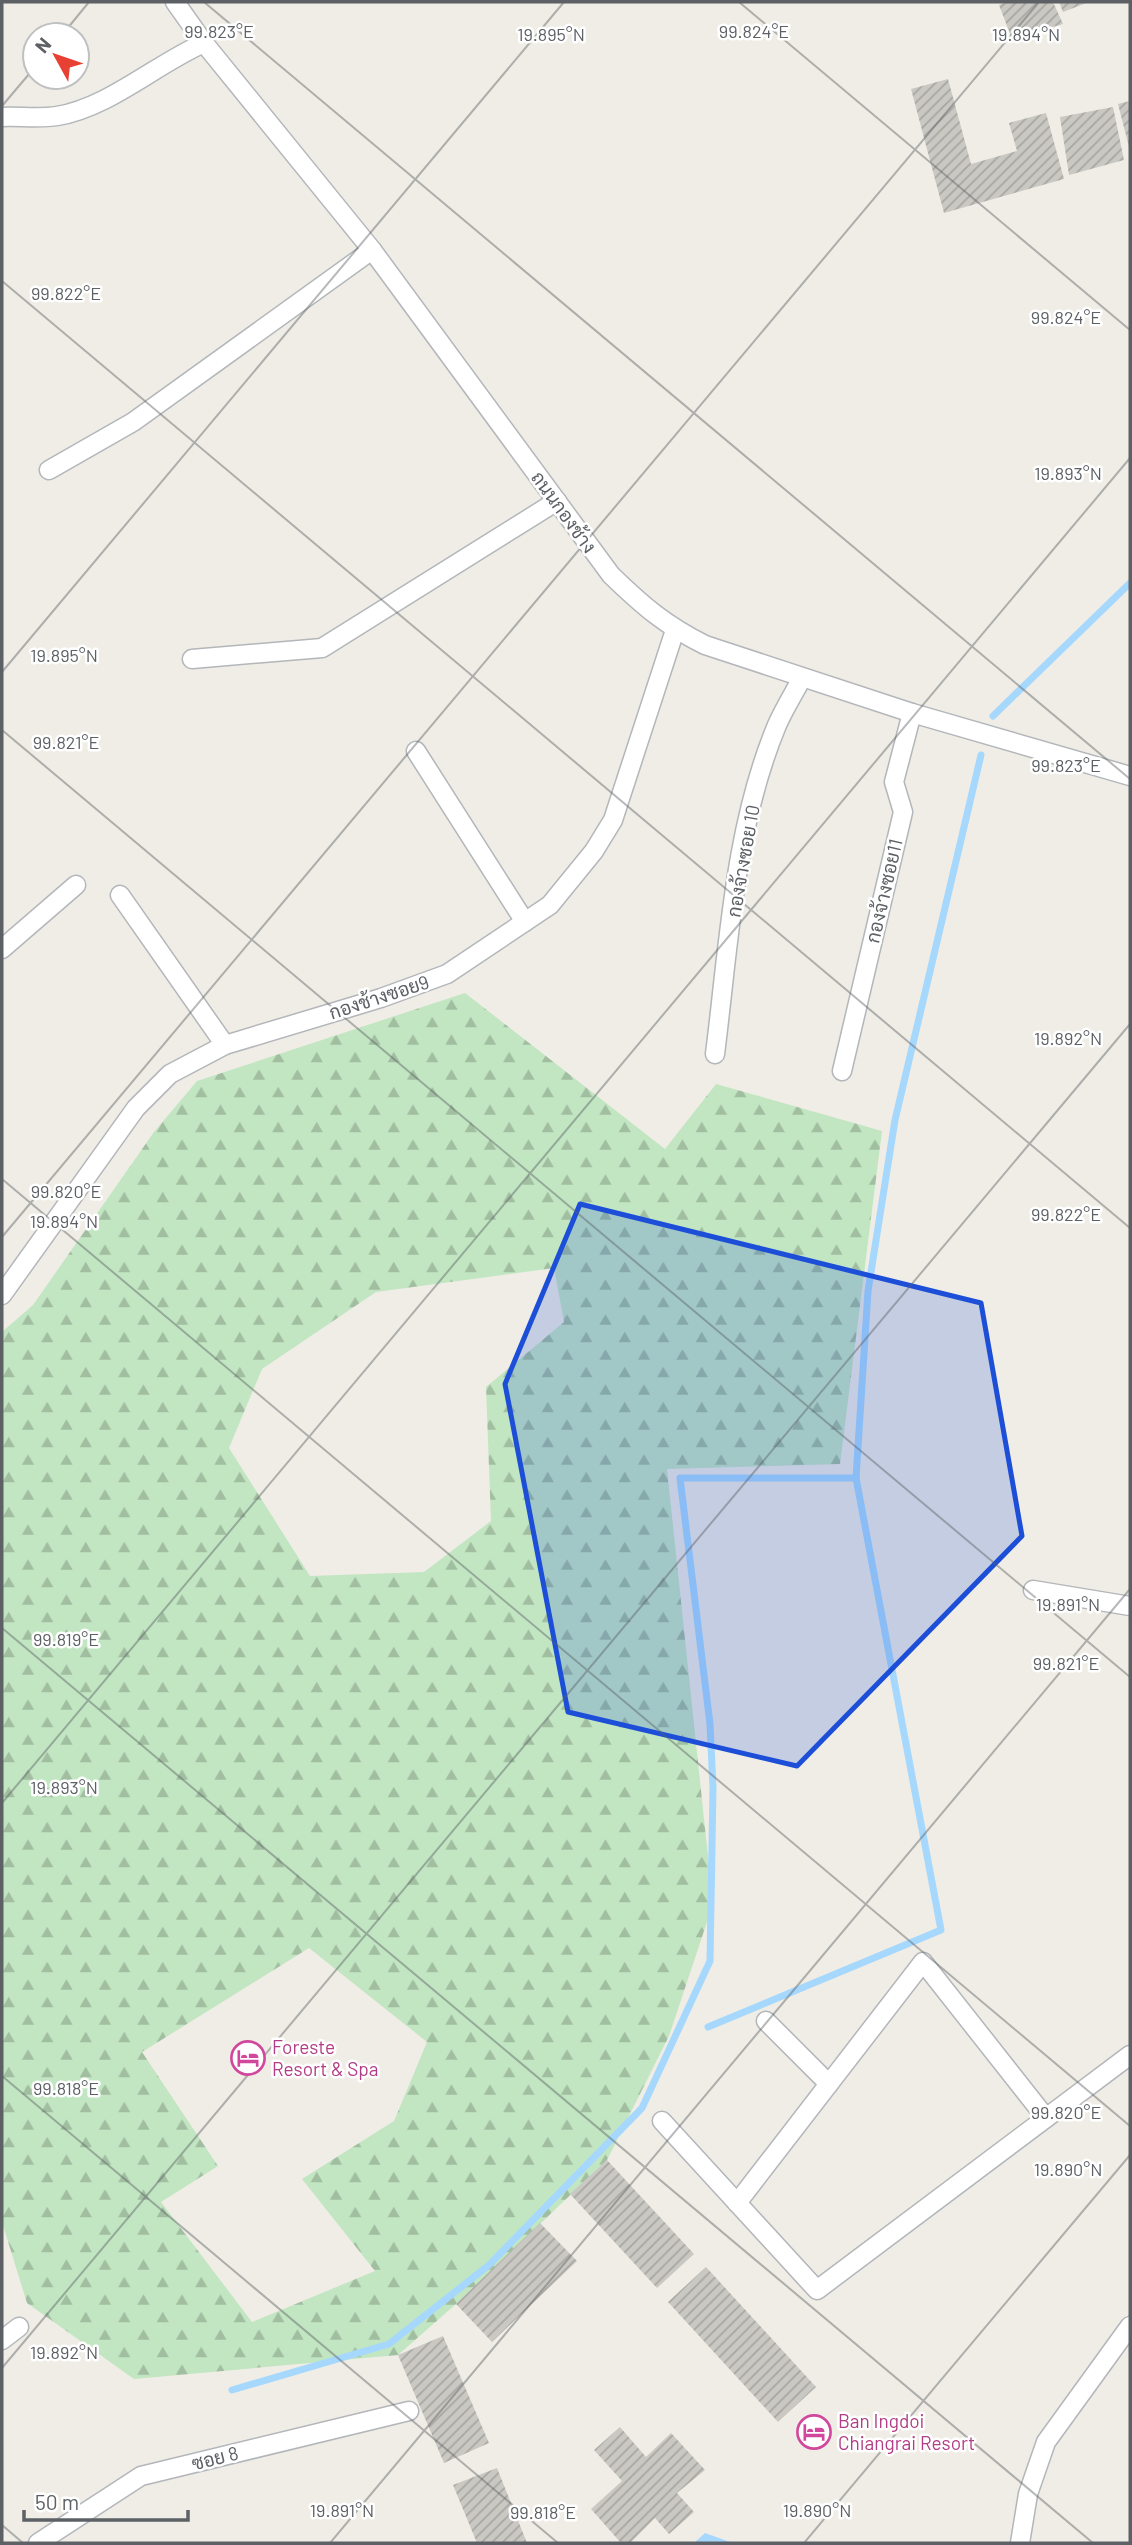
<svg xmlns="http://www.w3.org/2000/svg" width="1132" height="2545" font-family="Barlow,Sarabun,sans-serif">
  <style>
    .forest { fill: url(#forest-firs); fill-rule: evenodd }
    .water { fill: #a6d8fe }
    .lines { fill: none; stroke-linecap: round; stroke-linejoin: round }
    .stream { stroke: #a6d8fe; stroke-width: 7 }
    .building { fill: url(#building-hatch) }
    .street-casing { stroke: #b3b6ba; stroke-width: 21 }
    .street { stroke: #fff; stroke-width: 18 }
    .marked { fill: #1d4ed8; fill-opacity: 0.2; stroke: #1d4ed8; stroke-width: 5; stroke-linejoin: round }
    .ticks { fill: none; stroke: #5d6165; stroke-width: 2; stroke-opacity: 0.45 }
    .labels { text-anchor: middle; stroke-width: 5; stroke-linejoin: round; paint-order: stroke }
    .street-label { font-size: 19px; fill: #5d6165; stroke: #fff }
    .hotel-label { font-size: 19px; fill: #b23c85; stroke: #fff; text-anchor: start }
    .ticks-label { font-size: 18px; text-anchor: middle; fill: #5d6165; stroke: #fff; stroke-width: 5; stroke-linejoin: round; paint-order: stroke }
  </style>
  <defs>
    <pattern id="forest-firs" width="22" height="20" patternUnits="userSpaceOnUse" patternTransform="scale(1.75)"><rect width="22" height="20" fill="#c2e6c2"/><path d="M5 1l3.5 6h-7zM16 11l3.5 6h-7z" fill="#a1bea1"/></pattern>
    <pattern id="building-hatch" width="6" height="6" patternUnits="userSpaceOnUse" patternTransform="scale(1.75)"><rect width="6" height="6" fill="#cac8c2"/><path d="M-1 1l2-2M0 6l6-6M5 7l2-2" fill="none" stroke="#a7a6a1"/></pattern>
  </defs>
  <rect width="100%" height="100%" fill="#efede5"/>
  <path class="forest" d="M465,993L665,1149L716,1084L882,1131L840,1464L667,1469L713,1904L669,2036L607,2160L456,2304L398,2355L134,2379L27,2303L2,2222V1332L33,1305L154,1132L197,1081ZM554,1268L564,1322L486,1387L491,1521L424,1572L310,1576L229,1448L262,1369L376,1292ZM309,1948L427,2042L394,2121L302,2179L375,2271L252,2322L161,2202L218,2166L142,2052Z"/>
  <polygon class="water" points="705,2533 733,2543 694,2543"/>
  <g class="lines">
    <g class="stream">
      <polyline points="993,716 1130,583"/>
      <polyline points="708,2027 941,1930 856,1478 868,1291 895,1120 981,755"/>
      <polyline points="232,2390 389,2344 489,2265 642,2108 710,1961 713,1788 710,1724 680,1478 856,1478"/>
    </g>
  </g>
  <g class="building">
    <polygon points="1008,2 1053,2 1063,24 1012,39 999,5"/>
    <polygon points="1059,2 1089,2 1063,12"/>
    <polygon points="948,79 971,164 1017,151 1009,123 1046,113 1064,179 944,213 911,89"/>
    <polygon points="1130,101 1130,147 1129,147 1118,104"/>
    <polygon points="1113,107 1124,160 1069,175 1060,117"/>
    <polygon points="607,2160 694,2254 657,2288 570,2194"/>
    <polygon points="540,2223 577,2261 492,2342 456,2304"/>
    <polygon points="706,2267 816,2387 778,2422 668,2302"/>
    <polygon points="443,2336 489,2443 444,2463 398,2355"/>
    <polygon points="620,2427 646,2457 671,2433 705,2470 677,2493 694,2512 669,2534 655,2518 630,2543 621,2543 591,2509 622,2481 594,2450"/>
    <polygon points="497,2468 527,2543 477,2543 453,2485"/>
  </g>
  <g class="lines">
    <g class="street-casing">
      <g id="street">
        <path d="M175,2L204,43L372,250L611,575C643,606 665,625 705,645L912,713L1130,776"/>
        <path d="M2,117C19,116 39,119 57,116C108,108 156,64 204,43"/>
        <polyline points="49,470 133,422 372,250"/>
        <polyline points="192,659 322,648 557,501"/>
        <polyline points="416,751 525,922"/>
        <polyline points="120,895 225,1045"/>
        <polyline points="2,949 76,885"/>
        <path d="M715,1054C729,944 734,828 777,725C784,709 794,693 802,678"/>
        <polyline points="842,1071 903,812 894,782 912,713"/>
        <polyline points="2,1295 136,1108 170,1074 225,1045 381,998 447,974 550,905 594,851 613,820 675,630"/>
        <polyline points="1033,1590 1130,1606"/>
        <polyline points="766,2021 829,2084"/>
        <polyline points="662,2121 817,2290 1130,2055"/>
        <polyline points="737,2203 923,1962 1046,2118"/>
        <polyline points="2,2340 19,2327"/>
        <polyline points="38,2543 141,2476 409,2411"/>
        <polyline points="1020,2543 1028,2494 1046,2442 1130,2326"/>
      </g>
    </g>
    <use href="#street" class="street"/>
  </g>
  <path class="marked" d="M580,1204L981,1303L1022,1536L797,1766L568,1712L505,1384Z"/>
  <path class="ticks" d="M204,2L1130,779M739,2L1130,330M62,35L89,2M2,106L35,67M2,281L1130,1228M2,672L564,2M2,730L1130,1677M2,1179L1130,2126M2,1237L1039,2M2,1628L1093,2543M2,1803L1130,458M2,2076L558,2543M2,2368L1130,1024M2,2525L23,2543M330,2543L1130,1589M804,2543L1130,2155"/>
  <defs>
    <g id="hotel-ring" transform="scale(1.75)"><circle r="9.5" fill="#fff" stroke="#d1479c" stroke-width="1.5"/><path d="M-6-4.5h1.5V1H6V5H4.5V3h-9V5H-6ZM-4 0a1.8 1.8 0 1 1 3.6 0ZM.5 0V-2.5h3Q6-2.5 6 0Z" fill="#d1479c"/></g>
  </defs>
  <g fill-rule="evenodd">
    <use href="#hotel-ring" x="248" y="2058"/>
    <use href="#hotel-ring" x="814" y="2432"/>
  </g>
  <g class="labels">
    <g class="street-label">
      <text transform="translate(564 512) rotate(54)" y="7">ถนนกองช้าง</text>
      <text transform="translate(743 861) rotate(-80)" y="7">กองจ้างซอย 10</text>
      <text transform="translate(884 891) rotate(-77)" y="7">กองจ้างซอย11</text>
      <text transform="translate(379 997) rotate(-18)" y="7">กองช้างซอย9</text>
      <text transform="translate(215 2458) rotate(-14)" y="7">ซอย 8</text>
    </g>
    <g class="hotel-label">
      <text x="272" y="2054">Foreste<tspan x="272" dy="22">Resort &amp; Spa</tspan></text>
      <text x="838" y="2428">Ban Ingdoi<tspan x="838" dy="22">Chiangrai Resort</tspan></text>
    </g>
  </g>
  <g class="ticks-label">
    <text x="219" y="38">99.823°E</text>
    <text x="754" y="38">99.824°E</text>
    <text x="551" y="41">19.895°N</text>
    <text x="1026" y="41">19.894°N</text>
    <text x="66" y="300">99.822°E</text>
    <text x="1066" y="324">99.824°E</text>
    <text x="1068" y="480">19.893°N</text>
    <text x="64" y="662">19.895°N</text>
    <text x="66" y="749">99.821°E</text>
    <text x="1066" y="772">99.823°E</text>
    <text x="1068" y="1045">19.892°N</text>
    <text x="66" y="1198">99.820°E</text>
    <text x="1066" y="1221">99.822°E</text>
    <text x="64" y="1228">19.894°N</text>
    <text x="1068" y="1611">19.891°N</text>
    <text x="66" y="1646">99.819°E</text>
    <text x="1066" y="1670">99.821°E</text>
    <text x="64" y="1794">19.893°N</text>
    <text x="66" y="2095">99.818°E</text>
    <text x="1066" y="2119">99.820°E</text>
    <text x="1068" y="2176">19.890°N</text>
    <text x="64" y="2359">19.892°N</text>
    <text x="342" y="2517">19.891°N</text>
    <text x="817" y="2517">19.890°N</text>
    <text x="543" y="2519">99.818°E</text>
  </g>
  <rect width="1132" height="2545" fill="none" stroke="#5d6165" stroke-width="7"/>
  <g transform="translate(56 56) rotate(310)"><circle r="33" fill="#ffffff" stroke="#bec0c1" stroke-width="2"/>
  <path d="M0-5L12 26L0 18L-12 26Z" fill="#e84033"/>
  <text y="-10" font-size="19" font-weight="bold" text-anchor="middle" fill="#5d6165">N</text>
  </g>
  <path d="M24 2510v10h164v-10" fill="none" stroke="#5d6165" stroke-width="3.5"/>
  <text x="35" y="2510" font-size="21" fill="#5d6165" stroke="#ffffff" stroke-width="5" paint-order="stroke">50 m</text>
</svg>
